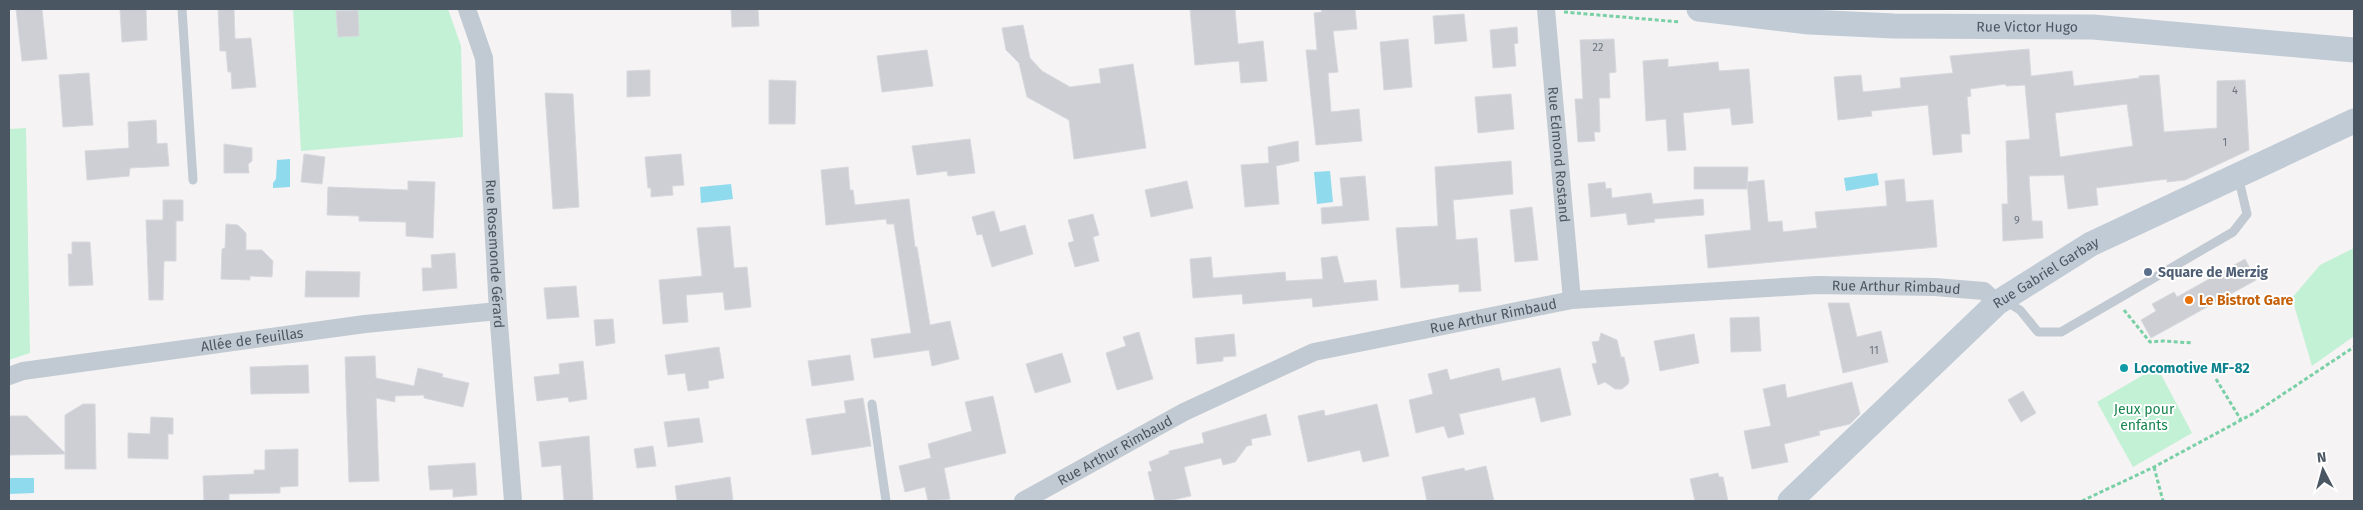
<svg xmlns="http://www.w3.org/2000/svg" width="2363" height="510" font-family="'Fira Sans',sans-serif">
  <style>
    .green { fill: #c3f1d5 }
    .water { fill: #90daee }
    .building { fill: #cdcfd5; stroke: #d7d9de; fill-rule: evenodd }
    .lines { fill: none; stroke-linecap: round; stroke-linejoin: round }
    .path { stroke: #7ad0a6; stroke-width: 3; stroke-dasharray: 4 2.5; stroke-linecap: butt }
    .lane { stroke: #c1cad2; stroke-width: 9 }
    .street { stroke: #c1cad2; stroke-width: 18 }
    .secondary { stroke: #c1cbd6; stroke-width: 25 }
    .service-dot { fill: #5c6f8a; stroke: #fff; stroke-width: 2 }
    .food-dot { fill: #e8710a; stroke: #fff; stroke-width: 2 }
    .culture-dot { fill: #0f9aa8; stroke: #fff; stroke-width: 2 }
    .labels { text-anchor: middle; stroke-width: 4; stroke-linejoin: round; paint-order: stroke }
    .number-label { font-size: 11px; fill: #6b747e }
    .street-label { font-size: 14px; fill: #4a5661; stroke: #fff }
    .service-label { font-size: 14px; font-weight: bold; fill: #4e5e75; stroke: #fff; text-anchor: start }
    .food-label { font-size: 14px; font-weight: bold; fill: #c56008; stroke: #fff; text-anchor: start }
    .culture-label { font-size: 14px; font-weight: bold; fill: #0d838f; stroke: #fff; text-anchor: start }
    .park-label { font-size: 14px; fill: #17864f; stroke: #fff }
  </style>
  <rect width="100%" height="100%" fill="#f5f3f3"/>
  <g class="green">
    <polygon points="293,9 448,9 461,46 463,137 301,151"/>
    <polygon points="26,128 30,353 9,360 9,129"/>
    <polygon points="2354,248 2354,336 2312,366 2292,298 2320,265"/>
    <polygon points="2157,367 2192,433 2133,467 2097,402"/>
  </g>
  <g class="water">
    <polygon points="290,159 290,187 273,188 273,183 276,179 277,160"/>
    <polygon points="1330,171 1333,202 1317,204 1314,172"/>
    <polygon points="1877,173 1879,185 1846,191 1844,178"/>
    <polygon points="731,184 733,199 701,203 700,187"/>
    <polygon points="9,478 34,478 34,493 9,494"/>
  </g>
  <g class="building">
    <polygon points="16,9 42,9 47,59 22,61"/>
    <polygon points="120,9 146,9 147,40 122,42"/>
    <polygon points="218,9 234,9 235,39 251,38 256,87 232,89 231,72 228,72 226,51 220,51"/>
    <polygon points="731,9 758,9 759,26 732,27"/>
    <polygon points="1190,9 1235,9 1238,44 1263,41 1267,81 1241,83 1239,61 1195,65"/>
    <polygon points="1321,9 1355,9 1357,29 1333,31 1338,72 1328,73 1331,112 1359,109 1362,141 1316,145 1306,50 1317,50 1314,13 1322,12"/>
    <polygon points="358,10 359,36 338,37 336,11"/>
    <polygon points="1464,14 1467,41 1435,44 1433,16"/>
    <polygon points="1023,25 1030,58 1042,71 1070,87 1101,83 1099,69 1133,64 1146,148 1074,159 1069,120 1027,97 1019,63 1006,50 1002,28"/>
    <polygon points="1517,27 1518,43 1514,44 1516,66 1493,68 1490,30"/>
    <polygon points="1408,39 1412,87 1384,90 1380,42"/>
    <polygon points="1614,39 1616,72 1609,73 1610,98 1599,98 1600,132 1594,132 1595,141 1578,142 1575,99 1583,99 1580,40"/>
    <path d="M2029,49L2031,76L2072,71L2074,86L2139,78V76L2159,75L2164,132L2217,128V81L2245,80L2249,150L2185,180L2167,182V179L2096,188L2098,205L2068,209L2064,175L2029,176L2032,221H2042L2043,238L2003,241L2002,204H2008L2006,141L2030,139L2025,85L2006,86V84L1970,89L1971,96L1967,97L1970,134H1961L1962,152L1933,155L1928,105L1871,111L1872,116L1838,120L1834,77L1861,75L1863,92L1901,88L1900,78L1953,73L1950,56ZM2127,104L2133,146L2060,157L2055,113Z"/>
    <polygon points="927,50 933,86 882,92 877,56"/>
    <polygon points="1668,59 1668,67 1718,62 1719,71 1749,69 1753,123 1732,125 1730,108 1683,113 1686,150 1668,151 1666,119 1646,121 1643,61"/>
    <polygon points="650,70 650,96 627,97 627,71"/>
    <polygon points="89,73 93,125 63,127 59,75"/>
    <polygon points="769,80 796,81 795,124 769,124"/>
    <polygon points="545,93 573,94 579,207 553,209"/>
    <polygon points="1511,94 1514,129 1478,133 1475,97"/>
    <polygon points="156,120 157,144 167,143 169,166 130,168 129,176 87,180 85,151 129,148 128,122"/>
    <polygon points="970,139 975,173 948,176 947,171 917,175 912,146"/>
    <polygon points="1298,141 1299,161 1276,166 1279,204 1245,207 1241,165 1269,163 1268,147"/>
    <polygon points="224,144 252,148 252,161 248,164 249,173 224,173"/>
    <polygon points="304,154 325,157 322,184 301,182"/>
    <polygon points="681,154 684,185 672,186 673,195 651,197 651,188 648,188 645,157"/>
    <polygon points="1511,161 1513,194 1453,200 1456,240 1477,238 1481,291 1459,292 1459,284 1401,288 1396,228 1438,226 1435,167"/>
    <polygon points="848,167 850,190 853,190 855,205 909,199 915,247 917,247 930,325 950,321 959,359 932,366 929,350 874,358 871,339 911,333 894,224 887,224 886,219 826,225 821,170"/>
    <polygon points="1694,167 1748,167 1747,189 1694,189"/>
    <polygon points="1365,176 1369,220 1322,224 1321,208 1343,206 1340,178"/>
    <polygon points="1904,179 1906,202 1933,200 1937,247 1708,268 1705,235 1751,230 1747,182 1764,180 1768,222 1782,221 1783,232 1817,228 1815,212 1887,206 1885,181"/>
    <polygon points="408,181 435,182 433,238 406,236 406,222 359,221 359,216 327,215 328,187 408,190"/>
    <polygon points="1187,181 1193,208 1151,217 1145,190"/>
    <polygon points="1605,182 1606,189 1611,188 1612,198 1651,193 1653,204 1703,199 1704,215 1654,219 1655,222 1628,225 1626,213 1591,217 1588,184"/>
    <polygon points="163,200 183,200 183,221 176,221 176,261 164,261 163,300 149,300 146,220 163,220"/>
    <polygon points="1532,207 1538,260 1515,262 1510,210"/>
    <polygon points="994,211 1000,232 1025,225 1033,254 992,267 982,234 977,235 972,217"/>
    <polygon points="1093,214 1099,235 1093,237 1099,261 1075,267 1068,243 1074,241 1068,220"/>
    <polygon points="226,224 238,225 246,233 246,250 262,250 273,261 272,277 250,276 250,280 221,279 222,249 225,248"/>
    <polygon points="730,226 734,268 747,267 751,307 725,310 723,292 686,295 688,322 663,324 659,280 702,276 697,228"/>
    <polygon points="72,242 90,242 93,285 69,286 68,254 72,254"/>
    <polygon points="455,253 457,288 423,291 422,268 432,268 431,255"/>
    <polygon points="1337,256 1344,283 1376,280 1378,300 1313,307 1312,298 1243,304 1242,294 1193,298 1190,259 1211,257 1213,278 1285,272 1286,281 1323,279 1321,258"/>
    <polygon points="2245,259 2256,280 2151,338 2141,320 2156,311 2152,304 2174,292 2177,297"/>
    <polygon points="306,271 360,272 359,297 305,297"/>
    <polygon points="576,286 579,317 547,319 544,288"/>
    <polygon points="1828,303 1849,303 1857,337 1881,331 1888,362 1843,373"/>
    <polygon points="1759,317 1761,351 1731,352 1730,318"/>
    <polygon points="613,319 615,343 596,346 594,320"/>
    <polygon points="1139,332 1153,379 1117,390 1106,353 1126,346 1123,337"/>
    <polygon points="1601,333 1617,340 1621,357 1624,357 1629,380 1628,384 1622,389 1615,389 1605,382 1598,385 1592,364 1597,363 1592,342 1599,341"/>
    <polygon points="1234,334 1236,356 1223,357 1223,361 1197,364 1195,338"/>
    <polygon points="1694,334 1699,363 1660,371 1654,341"/>
    <polygon points="719,347 724,378 708,381 709,388 688,391 685,373 668,375 665,355"/>
    <polygon points="1062,353 1071,382 1035,393 1026,364"/>
    <polygon points="850,355 854,380 812,386 808,361"/>
    <polygon points="375,356 376,378 414,386 418,368 443,374 442,377 469,383 463,407 424,398 424,395 395,396 395,402 376,398 379,481 349,482 345,357"/>
    <polygon points="583,361 587,399 569,402 568,397 537,401 534,377 560,374 559,364"/>
    <polygon points="308,365 309,393 251,394 250,367"/>
    <polygon points="1499,368 1502,381 1560,368 1571,415 1541,422 1535,397 1459,414 1464,434 1448,438 1444,426 1416,433 1409,400 1433,394 1428,374 1447,369 1450,380"/>
    <polygon points="1852,382 1860,414 1850,424 1819,431 1820,435 1784,444 1788,462 1752,469 1744,431 1771,426 1763,389 1785,384 1787,398"/>
    <polygon points="2023,391 2036,413 2021,422 2008,400"/>
    <polygon points="993,396 1006,453 944,468 950,499 928,501 925,487 905,492 899,466 931,458 928,444 972,431 965,402"/>
    <polygon points="863,398 871,446 812,455 806,419 846,413 844,401"/>
    <polygon points="83,404 95,404 96,469 65,469 65,454 9,455 9,416 27,416 65,453 65,415"/>
    <polygon points="1377,404 1389,456 1363,462 1360,450 1308,462 1298,416 1324,410 1325,416"/>
    <polygon points="1266,414 1271,435 1251,439 1252,445 1247,446 1235,462 1223,465 1221,458 1184,467 1191,496 1167,501 1155,501 1148,472 1152,471 1149,462 1169,454 1169,451 1204,443 1202,433"/>
    <polygon points="151,417 173,418 173,434 168,434 168,459 128,458 128,433 150,434"/>
    <polygon points="699,418 703,442 668,447 664,422"/>
    <polygon points="589,436 593,501 564,501 561,465 542,467 539,442"/>
    <polygon points="653,446 656,466 637,468 634,449"/>
    <polygon points="298,449 298,486 280,487 280,493 229,494 229,500 204,501 203,476 254,474 254,470 265,470 265,450"/>
    <polygon points="475,463 477,495 453,497 453,489 430,490 428,466"/>
    <polygon points="1486,466 1494,501 1427,501 1422,477 1464,468 1465,471"/>
    <polygon points="1718,473 1719,477 1723,477 1728,501 1695,501 1690,479"/>
    <polygon points="730,477 733,501 677,501 675,486"/>
  </g>
  <g class="lines">
    <g class="path">
      <polyline points="1564,12 1680,22"/>
      <polyline points="2124,310 2150,342 2163,341 2193,343"/>
      <polyline points="2216,379 2241,420"/>
      <polyline points="2154,467 2163,501"/>
      <polyline points="2082,501 2154,467 2256,412 2354,347"/>
    </g>
    <g class="lane">
      <polyline points="182,9 193,180"/>
      <polyline points="2005,301 2020,310 2038,332 2061,332 2233,232 2247,214 2238,176"/>
      <polyline points="872,404 886,501"/>
    </g>
    <g class="street">
      <path id="s1" d="M467,9L484,58L498,311L513,501"/>
      <path id="s2" d="M1546,9L1572,300"/>
      <path id="s3" d="M9,376L23,371L365,324L498,311"/>
      <path id="s4" d="M1023,501L1184,412L1314,352L1572,300L1817,285L1935,287L1984,291L1997,303"/>
    </g>
    <g class="secondary">
      <path id="s5" d="M1699,9L1809,22L1894,26L2093,27L2354,50"/>
      <path id="s6" d="M1790,501L1997,303L2091,244L2354,121"/>
    </g>
  </g>
  <circle class="service-dot" cx="2148" cy="272" r="5"/>
  <circle class="food-dot" cx="2189" cy="300" r="5"/>
  <circle class="culture-dot" cx="2124" cy="368" r="5"/>
  <g class="labels">
    <g class="number-label">
      <text x="1598" y="51">22</text>
      <text x="2235" y="94">4</text>
      <text x="2225" y="146">1</text>
      <text x="2017" y="224">9</text>
      <text x="1874" y="354">11</text>
    </g>
    <g class="street-label">
      <text dy="5" stroke="none"><textPath href="#s5" startOffset="329">Rue Victor Hugo</textPath></text>
      <text dy="5" stroke="none"><textPath href="#s2" startOffset="146">Rue Edmond Rostand</textPath></text>
      <text dy="5" stroke="none"><textPath href="#s1" startOffset="248">Rue Rosemonde Gérard</textPath></text>
      <text dy="5" stroke="none"><textPath href="#s6" startOffset="344">Rue Gabriel Garbay</textPath></text>
      <text dy="5" stroke="none"><textPath href="#s4" startOffset="915">Rue Arthur Rimbaud</textPath></text>
      <text dy="5" stroke="none"><textPath href="#s4" startOffset="510">Rue Arthur Rimbaud</textPath></text>
      <text dy="5" stroke="none"><textPath href="#s3" startOffset="246">Allée de Feuillas</textPath></text>
      <text dy="5" stroke="none"><textPath href="#s4" startOffset="105">Rue Arthur Rimbaud</textPath></text>
    </g>
    <g class="service-label">
      <text x="2158" y="277">Square de Merzig</text>
    </g>
    <g class="food-label">
      <text x="2199" y="305">Le Bistrot Gare</text>
    </g>
    <g class="culture-label">
      <text x="2134" y="373">Locomotive MF-82</text>
    </g>
    <g class="park-label">
      <text x="2144" y="414">Jeux pour<tspan x="2144" dy="16">enfants</tspan></text>
    </g>
  </g>
  <rect width="2363" height="510" fill="none" stroke="#4a5661" stroke-width="20"/>
  <g transform="translate(2323 470) rotate(354)" stroke="#ffffff" stroke-width="4" paint-order="stroke">
  <path d="M0-4L9 19L0 12L-9 19Z" fill="#4a5661"/>
  <text y="-8" font-size="14" font-weight="bold" text-anchor="middle" fill="#4a5661">N</text>
  </g>
</svg>
